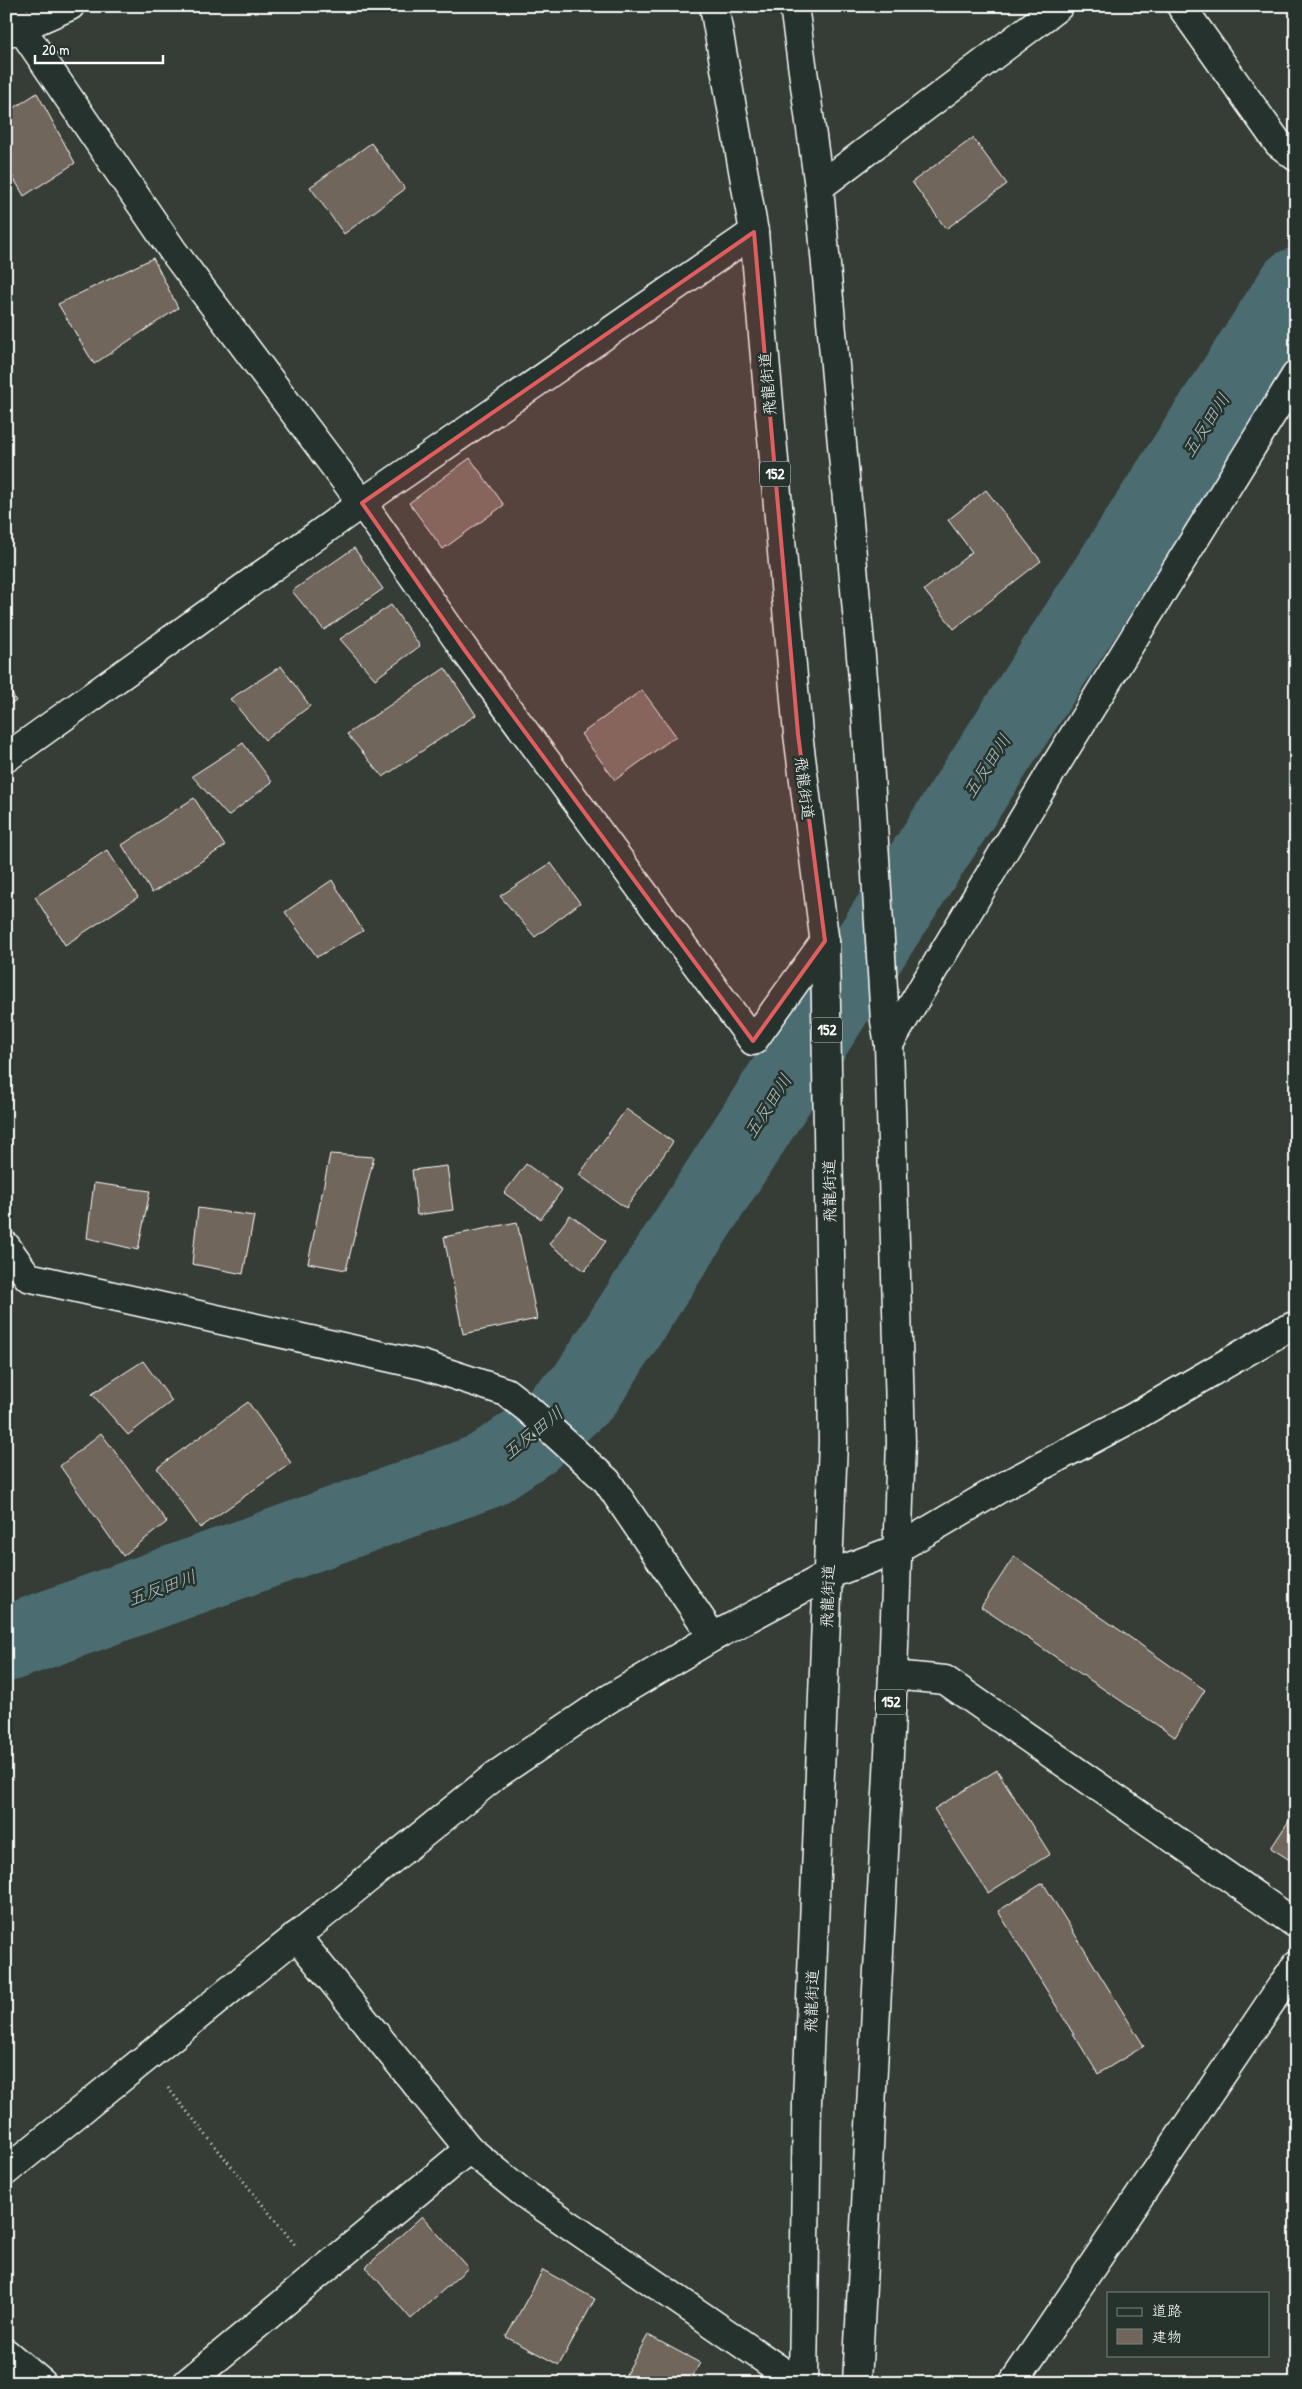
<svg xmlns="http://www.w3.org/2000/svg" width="1302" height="2389" font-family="'Patrick Hand','Klee One',sans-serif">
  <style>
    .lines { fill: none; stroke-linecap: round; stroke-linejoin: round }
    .river { stroke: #4c6d72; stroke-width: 76 }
    .building { fill: #71665b; stroke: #fff }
    .minor-casing { stroke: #fff; stroke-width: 31 }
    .highway-casing { stroke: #fff; stroke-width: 31 }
    .path { stroke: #fff; stroke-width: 3; stroke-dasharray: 1 4; stroke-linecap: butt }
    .minor { stroke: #26332d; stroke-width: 28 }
    .highway { stroke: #26332d; stroke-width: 28 }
    .marked { fill: #e05e5e; fill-opacity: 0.2; stroke: #e05e5e; stroke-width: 4; stroke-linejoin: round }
    .labels { text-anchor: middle; stroke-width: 5; stroke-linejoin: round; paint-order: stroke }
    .shield { fill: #26332d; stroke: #bec2c0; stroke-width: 1 }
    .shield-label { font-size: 15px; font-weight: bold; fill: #fff }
    .street-label { font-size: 16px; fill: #fff; stroke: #26332d }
    .water-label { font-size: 18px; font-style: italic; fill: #aebdc0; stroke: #26332d }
  </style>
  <rect width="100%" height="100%" fill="#353d36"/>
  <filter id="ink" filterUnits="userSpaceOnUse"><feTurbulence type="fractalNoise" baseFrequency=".02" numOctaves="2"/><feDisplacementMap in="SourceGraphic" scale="10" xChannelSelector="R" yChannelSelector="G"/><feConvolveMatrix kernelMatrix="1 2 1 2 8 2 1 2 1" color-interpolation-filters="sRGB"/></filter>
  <g filter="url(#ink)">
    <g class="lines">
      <polyline class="river" points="6,1644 485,1471 531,1440 585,1390 1296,286"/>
    </g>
    <g class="building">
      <polygon points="37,93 75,163 24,196 6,165 6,113"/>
      <polygon points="973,138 1007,184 946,229 912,182"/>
      <polygon points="371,143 405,189 344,234 310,187"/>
      <polygon points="153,258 178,308 94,364 58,304"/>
      <polygon points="470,458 504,505 443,549 409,503"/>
      <polygon points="986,490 1041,561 954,629 924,590 972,552 948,520"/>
      <polygon points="354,548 383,589 324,630 292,591"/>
      <polygon points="391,605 420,646 375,679 340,639"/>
      <polygon points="281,666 310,706 265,740 230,699"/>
      <polygon points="445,668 476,715 383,777 347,734"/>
      <polygon points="6,682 16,701 6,707"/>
      <polygon points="642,690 676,736 615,780 581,734"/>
      <polygon points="243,743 272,782 228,816 192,776"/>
      <polygon points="194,798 225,846 152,893 122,845"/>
      <polygon points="107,850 138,897 65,945 35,897"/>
      <polygon points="551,863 580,903 535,937 500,896"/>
      <polygon points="332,880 363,931 317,957 285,912"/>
      <polygon points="626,1109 673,1142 626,1208 579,1175"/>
      <polygon points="330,1154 374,1157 346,1270 308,1263"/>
      <polygon points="526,1164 562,1190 541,1219 504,1193"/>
      <polygon points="447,1166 453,1210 417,1215 412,1170"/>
      <polygon points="94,1183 150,1191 138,1250 87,1238"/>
      <polygon points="198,1208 254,1216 243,1274 192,1264"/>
      <polygon points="570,1215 606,1241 585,1271 549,1244"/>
      <polygon points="517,1222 537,1319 463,1334 444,1237"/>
      <polygon points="143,1361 172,1401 128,1435 92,1394"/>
      <polygon points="248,1402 291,1463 200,1528 157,1468"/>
      <polygon points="101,1433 167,1522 123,1556 60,1466"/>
      <polygon points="1014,1556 1205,1690 1175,1737 981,1607"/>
      <polygon points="997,1770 1050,1854 988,1893 934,1809"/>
      <polygon points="1296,1810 1296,1864 1271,1848"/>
      <polygon points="1043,1883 1144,2046 1098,2074 998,1911"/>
      <polygon points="422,2216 468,2268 411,2319 366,2267"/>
      <polygon points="543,2270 595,2299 559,2365 506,2337"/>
      <polygon points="648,2335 700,2363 689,2383 621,2383"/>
    </g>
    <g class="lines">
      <g class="minor-casing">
        <g id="minor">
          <polyline points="9,6 21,28 173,251 362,503 466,652 753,1041 825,941"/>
          <polyline points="1181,6 1278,143 1296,157"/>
          <polyline points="6,34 70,6"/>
          <polyline points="819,187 1059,6"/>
          <polyline points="6,758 362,503 754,232"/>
          <polyline points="889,1044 1050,774 1296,375"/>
          <polyline points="6,1246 28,1277 423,1365 506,1392 528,1409 607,1481 713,1637"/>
          <polyline points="893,1675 945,1680 1296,1924"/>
          <polyline points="296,1936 469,2149 523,2193 799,2383"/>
          <polyline points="6,2171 496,1775 607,1700 713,1637 828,1575 897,1549 1004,1486 1134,1417 1282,1331 1296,1325"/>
          <polyline points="6,2353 42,2383"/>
          <polyline points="187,2383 469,2149"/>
          <polyline points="1013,2383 1296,1965"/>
        </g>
      </g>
      <g class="highway-casing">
        <g id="highway">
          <polyline points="714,6 754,232 798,734 825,944 833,1442 807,2101 803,2383"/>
          <polyline points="794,6 819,187 866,712 885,1021 889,1044 901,1442 893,1675 857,2383"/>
        </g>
      </g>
      <polyline class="path" points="168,2088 296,2246"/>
      <use href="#minor" class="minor"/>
      <use href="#highway" class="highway"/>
    </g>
  </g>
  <path class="marked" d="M754,232L798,734L825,941L753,1041L466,652L362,503Z"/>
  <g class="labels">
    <g class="shield">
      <rect x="760" y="461.5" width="30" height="25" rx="4"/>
      <rect x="812" y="1017.5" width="30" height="25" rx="4"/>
      <rect x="876" y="1689.5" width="30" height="25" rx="4"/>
    </g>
    <g class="shield-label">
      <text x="775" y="479">152</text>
      <text x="827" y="1035">152</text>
      <text x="891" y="1707">152</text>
    </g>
    <g class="street-label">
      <text transform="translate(767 384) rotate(-95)" y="6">飛龍街道</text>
      <text transform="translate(805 788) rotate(83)" y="6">飛龍街道</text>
      <text transform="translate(829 1191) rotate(-91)" y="6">飛龍街道</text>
      <text transform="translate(827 1596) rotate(-88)" y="6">飛龍街道</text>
      <text transform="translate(811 2001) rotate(-88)" y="6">飛龍街道</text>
    </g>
    <g class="water-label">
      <text transform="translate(1206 425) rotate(-57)" y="6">五反田川</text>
      <text transform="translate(987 766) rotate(-57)" y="6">五反田川</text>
      <text transform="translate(768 1106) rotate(-57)" y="6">五反田川</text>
      <text transform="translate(533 1433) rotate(-39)" y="6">五反田川</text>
      <text transform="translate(162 1588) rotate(-20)" y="6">五反田川</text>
    </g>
  </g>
  <rect width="1302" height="2389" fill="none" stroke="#26332d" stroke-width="25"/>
  <rect x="12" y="12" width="1277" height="2364" fill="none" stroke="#fff" stroke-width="2" filter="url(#ink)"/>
  <rect x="1107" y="2292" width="162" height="65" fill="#26332d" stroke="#7d8581"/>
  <rect x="1117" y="2308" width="25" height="8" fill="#26332d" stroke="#7d8581"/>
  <text x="1152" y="2316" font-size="15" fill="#ffffff">道路</text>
  <rect x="1117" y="2329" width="25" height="15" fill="#71665b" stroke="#7d8581"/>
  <text x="1152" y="2342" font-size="15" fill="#ffffff">建物</text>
  <path d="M35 55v8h128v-8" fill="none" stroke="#ffffff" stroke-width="2.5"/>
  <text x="42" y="55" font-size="15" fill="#ffffff" stroke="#26332d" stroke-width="4" paint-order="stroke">20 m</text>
</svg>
